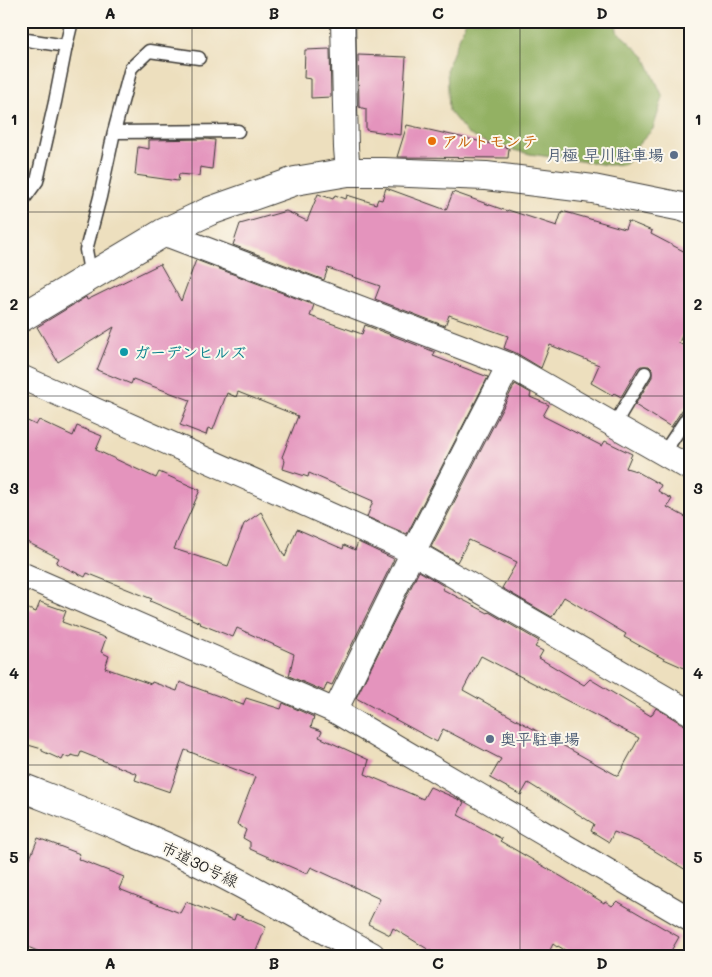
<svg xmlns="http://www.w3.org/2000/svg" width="712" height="977" font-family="Mali,'Klee One',sans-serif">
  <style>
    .forest { fill: #93b164; stroke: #586640 }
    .building { fill: #e494bd; fill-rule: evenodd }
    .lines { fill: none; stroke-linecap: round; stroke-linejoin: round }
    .service-casing { stroke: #3b3934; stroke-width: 15 }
    .minor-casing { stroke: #3b3934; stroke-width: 26 }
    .tertiary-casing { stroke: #3b3934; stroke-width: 30 }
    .secondary-casing { stroke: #3b3934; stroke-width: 30 }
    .service { stroke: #fff; stroke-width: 12 }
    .minor { stroke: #fff; stroke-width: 24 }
    .tertiary { stroke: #fff; stroke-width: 28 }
    .secondary { stroke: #fff; stroke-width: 28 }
    .grid { fill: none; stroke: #1c1c1c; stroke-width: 1; stroke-opacity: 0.55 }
    .food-dot { fill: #e8710a; stroke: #fbf7ec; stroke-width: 2 }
    .service-dot { fill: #5c6f8a; stroke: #fbf7ec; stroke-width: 2 }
    .culture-dot { fill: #0f9aa8; stroke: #fbf7ec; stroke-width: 2 }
    .labels { text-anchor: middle; stroke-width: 4; stroke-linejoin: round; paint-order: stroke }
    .food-label { font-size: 16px; font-weight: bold; fill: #c56008; stroke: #fbf7ec; text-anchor: start }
    .service-label { font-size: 16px; font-weight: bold; fill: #4e5e75; stroke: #fbf7ec; text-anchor: end }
    .culture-label { font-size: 16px; font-weight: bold; fill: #0d838f; stroke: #fbf7ec; text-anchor: start }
    .street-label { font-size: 16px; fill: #1c1c1c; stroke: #fbf7ec }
    .neatline { fill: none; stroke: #1c1c1c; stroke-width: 2 }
    .grid-label { font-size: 16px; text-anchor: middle; font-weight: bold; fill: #1c1c1c }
  </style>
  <rect width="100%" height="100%" fill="#fbf7ec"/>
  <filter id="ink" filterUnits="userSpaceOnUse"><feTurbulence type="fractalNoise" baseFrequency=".02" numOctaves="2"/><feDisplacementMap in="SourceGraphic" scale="10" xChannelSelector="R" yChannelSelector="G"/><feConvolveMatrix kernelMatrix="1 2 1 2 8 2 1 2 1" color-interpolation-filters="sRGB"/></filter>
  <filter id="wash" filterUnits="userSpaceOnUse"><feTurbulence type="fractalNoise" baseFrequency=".0096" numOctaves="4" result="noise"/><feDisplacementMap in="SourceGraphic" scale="20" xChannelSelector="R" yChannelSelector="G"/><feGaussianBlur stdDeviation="1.12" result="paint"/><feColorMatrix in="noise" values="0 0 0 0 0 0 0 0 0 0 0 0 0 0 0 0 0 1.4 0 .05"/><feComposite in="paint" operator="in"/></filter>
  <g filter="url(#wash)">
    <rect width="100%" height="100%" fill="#eddfbe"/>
    <polygon class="forest" points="466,21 616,21 617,31 645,57 663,97 653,129 636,147 626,164 608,165 530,154 489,144 468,134 449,111 447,68"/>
    <g id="blocks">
      <g class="building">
        <polygon points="330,49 331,97 311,98 311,79 304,78 305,50"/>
        <polygon points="358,55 406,57 401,135 366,130 366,109 359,107"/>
        <polygon points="407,125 509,148 508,158 397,157"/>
        <polygon points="206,139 215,140 212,169 200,167 199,176 179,174 178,181 135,175 138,147 149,149 149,140"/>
        <polygon points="386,188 446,210 453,192 507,211 508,210 557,226 562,211 625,229 628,221 652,231 651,234 691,255 691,314 679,343 691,350 691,404 687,405 684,407 671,427 635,405 652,377 652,369 649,366 641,366 638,368 621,397 614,393 612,395 591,383 599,365 550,345 541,368 516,353 504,348 508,336 449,315 445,326 375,299 380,286 328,268 324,280 233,245 240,224 286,211 307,221 318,194 333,199 335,195 346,199 347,195 376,204 378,199 382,200"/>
        <polygon points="196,260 314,305 310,316 362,334 365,325 435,352 433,356 488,377 407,534 367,517 373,501 309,473 308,477 283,469 285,461 282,457 298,416 238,392 236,397 227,393 213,430 208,428 206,435 180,425 190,400 133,379 131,384 97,370 114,327 58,362 37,327 86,297 87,300 160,264 181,301"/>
        <polygon points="515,384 531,393 530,397 549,405 543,416 602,446 605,441 632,454 626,468 636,471 661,485 658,491 672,499 667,507 691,520 691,671 664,659 624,637 626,634 564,597 552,617 502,588 517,562 469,540 457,562 431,547"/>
        <polygon points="21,418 36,425 39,420 73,436 77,426 102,436 96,450 156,478 159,472 200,490 174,549 228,566 244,524 261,512 285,557 297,529 343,549 344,545 355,550 358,542 394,559 332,685 327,683 324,691 289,676 294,654 237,628 233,637 200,624 201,623 150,601 152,599 87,573 85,577 56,563 59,558 21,539"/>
        <path d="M419,571L444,586L442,589L488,613L489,612L539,641L535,647L543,651L539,658L584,685L590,679L651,716L656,708L684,725L691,727V873L640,842L614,832L609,842L591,831L594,824L528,783L521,795L490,778L501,759L443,729L437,742L356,698ZM481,656L639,738L618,776L463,690Z"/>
        <polygon points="40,602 66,611 62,622 106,638 101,652 109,656 105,668 151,684 152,682 177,691 180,682 243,705 246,698 281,709 283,703 314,717 311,727 322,731 319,737 369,760 365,774 423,799 430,787 462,801 464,802 458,815 502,839 500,841 562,877 604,903 605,901 612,906 617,901 679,937 668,956 575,956 558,946 557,947 553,944 547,956 439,956 393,928 390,935 368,924 380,899 311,867 307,874 250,849 250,842 243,838 246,830 237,824 255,777 185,750 170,792 135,780 137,774 81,752 79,757 71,755 69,758 64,756 62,760 42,751 42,749 21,743 21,606 36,612"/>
        <polygon points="38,838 80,854 78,859 124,877 119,889 180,913 186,902 234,920 236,914 266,927 254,956 49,956 21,944 21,881"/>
      </g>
    </g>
  </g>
  <g filter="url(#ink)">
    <use href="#blocks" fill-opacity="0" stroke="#3b3934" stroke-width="1"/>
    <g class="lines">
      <g class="service-casing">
        <g id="service">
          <polyline points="21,39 66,46 55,102 37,181 21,203"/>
          <polyline points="66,46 72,21"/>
          <polyline points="114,132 238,131"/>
          <polyline points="91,277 86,250 100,197 114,132 131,68 149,51 199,58"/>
          <polyline points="614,425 645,373"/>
          <polyline points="663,454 691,412"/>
        </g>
      </g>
      <g class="minor-casing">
        <g id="minor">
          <polyline points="343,21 346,148 348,172"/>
          <polyline points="163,233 509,365 691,469"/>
          <polyline points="21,377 413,552 691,713"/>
          <polyline points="21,574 335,711 691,920"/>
          <polyline points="335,711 413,552 509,365"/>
        </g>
      </g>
      <g class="tertiary-casing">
        <path id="tertiary" d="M21,787C84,812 147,836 207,866C263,894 316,925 371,956"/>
      </g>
      <g class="secondary-casing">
        <polyline id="secondary" points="21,318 163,233 210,211 295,181 348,172 384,172 486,176 593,189 682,207 691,210"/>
      </g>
      <use href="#service" class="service"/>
      <use href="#minor" class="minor"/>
      <use href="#tertiary" class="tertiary"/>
      <use href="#secondary" class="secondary"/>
    </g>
  </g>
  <path class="grid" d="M192,21V956M356,21V956M520,21V956M21,212H691M21,396H691M21,581H691M21,765H691"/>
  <circle class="food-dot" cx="432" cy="141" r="5"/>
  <g class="service-dot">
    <circle cx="674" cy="155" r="5"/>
    <circle cx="490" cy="739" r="5"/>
  </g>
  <circle class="culture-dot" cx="124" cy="352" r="5"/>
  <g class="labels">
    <g class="food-label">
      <text x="442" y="147">アルトモンテ</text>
    </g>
    <g class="service-label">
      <text x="664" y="161">月極 早川駐車場</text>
      <text x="500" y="745" text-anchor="start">奥平駐車場</text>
    </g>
    <g class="culture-label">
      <text x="134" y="358">ガーデンヒルズ</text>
    </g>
    <g class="street-label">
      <text transform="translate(200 864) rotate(26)" y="6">市道30号線</text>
    </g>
  </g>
  <rect width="712" height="977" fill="none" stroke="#fbf7ec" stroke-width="55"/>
  <rect x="28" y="28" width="656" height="922" class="neatline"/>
  <g class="grid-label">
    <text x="110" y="19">A</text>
    <text x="274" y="19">B</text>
    <text x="438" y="19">C</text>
    <text x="602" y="19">D</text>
    <text x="14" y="125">1</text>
    <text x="698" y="125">1</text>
    <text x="14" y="310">2</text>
    <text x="698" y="310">2</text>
    <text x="14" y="494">3</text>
    <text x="698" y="494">3</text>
    <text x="14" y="679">4</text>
    <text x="698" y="679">4</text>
    <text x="14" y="863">5</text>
    <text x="698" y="863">5</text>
    <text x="110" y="969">A</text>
    <text x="274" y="969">B</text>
    <text x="438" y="969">C</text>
    <text x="602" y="969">D</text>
  </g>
</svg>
